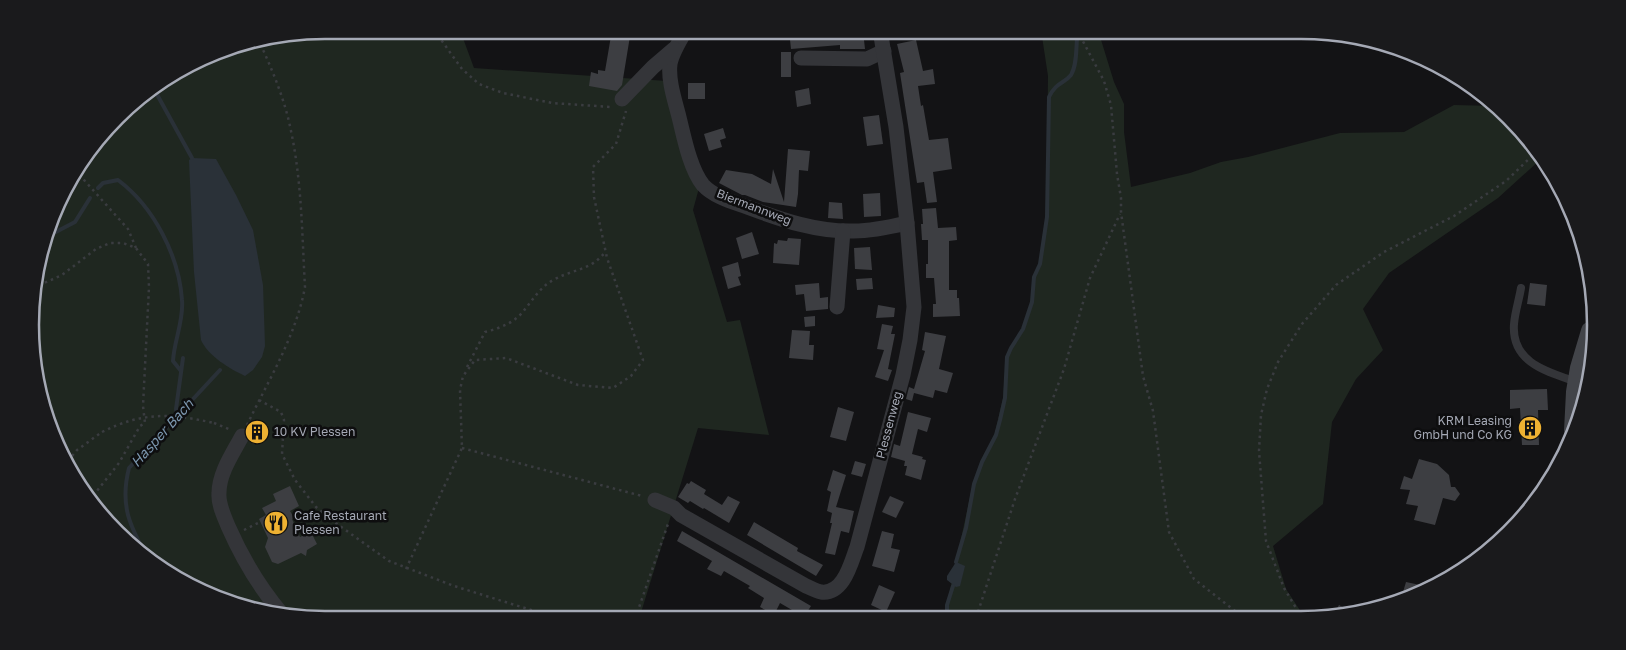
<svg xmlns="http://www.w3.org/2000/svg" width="1626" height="650" font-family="'Golos Text',sans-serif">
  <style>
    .green { fill: #1f2720 }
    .water { fill: #2a3138 }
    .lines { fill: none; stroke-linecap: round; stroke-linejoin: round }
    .stream { stroke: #2a3138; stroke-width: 4 }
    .building { fill: #3d3e42 }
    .path { stroke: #3a3c40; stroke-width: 2.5; stroke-dasharray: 2.5 4; stroke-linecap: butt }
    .service { stroke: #343539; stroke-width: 8 }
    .minor { stroke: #343539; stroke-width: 15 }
    .secondary { stroke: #424449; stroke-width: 20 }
    .path-bridge { stroke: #3a3c40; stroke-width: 2.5; stroke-dasharray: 2.5 4; stroke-linecap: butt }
    .labels { text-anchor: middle; stroke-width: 5; stroke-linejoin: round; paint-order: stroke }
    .street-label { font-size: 12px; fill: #a5a9b5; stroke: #0e0e0f }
    .poi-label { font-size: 12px; fill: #a5a9b5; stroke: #0e0e0f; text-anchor: start }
    .water-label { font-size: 14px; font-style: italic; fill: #7c97af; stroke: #0e0e0f }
    .rim { fill: none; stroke: #a5a9b5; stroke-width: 2.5 }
  </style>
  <rect width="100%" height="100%" fill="#131315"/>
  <g class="green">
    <polygon points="325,30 460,30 474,68 667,81 699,188 693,210 727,322 740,320 769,435 698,428 639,619 325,620 248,610 146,559 80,489 36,383 33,286 69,178 131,103 230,46"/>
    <polygon points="1041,30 1098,30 1114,82 1124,104 1124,132 1131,187 1190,173 1221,162 1248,157 1340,133 1404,132 1454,105 1494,106 1541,159 1498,198 1389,273 1363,309 1383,350 1356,379 1332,422 1323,504 1273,546 1286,589 1305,618 944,618 973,483 995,433 1003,398 1006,358 1010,348 1022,329 1031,301 1034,276 1039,264 1046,217 1047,165 1048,76"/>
  </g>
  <g class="water">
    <path d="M192,158L216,159L236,195L253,230L263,285L265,346L262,357L253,370L245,376C230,369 208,356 201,340L194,272L189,160Z"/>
    <polygon points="956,562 965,566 960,586 956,587 947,580 947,576"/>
  </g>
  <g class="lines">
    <g class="stream">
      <polyline points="154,89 192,158"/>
      <path d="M98,188L103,183L118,180C154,207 179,256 182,300C184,320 174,341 173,361L181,371"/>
      <polyline points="50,235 75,222 90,198"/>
      <polyline points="177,416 176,409 183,358"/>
      <path d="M149,561C131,528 119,507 129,468L220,370"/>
      <path d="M956,562L966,528L974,484L982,462L996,435L1000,420L1005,398L1007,357L1011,348L1023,329L1032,302L1034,277L1040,264L1047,217L1049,97C1056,82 1064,84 1071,75C1077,65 1076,50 1077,39"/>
      <polyline points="947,618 947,605 953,586"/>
    </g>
  </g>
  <g class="building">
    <polygon points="620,30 631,30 622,85 617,91 589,86 591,72 598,74 598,70 605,71 611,36 619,38"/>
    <polygon points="789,30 827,30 828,33 850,31 850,33 863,31 865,49 840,49 840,45 791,49"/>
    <polygon points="916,40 923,71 933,69 935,84 918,86 921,106 923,105 929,140 948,138 952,169 933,172 937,202 927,203 924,182 917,183 900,73 904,72 897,44"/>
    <rect x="781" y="52" width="10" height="25"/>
    <rect x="688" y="83" width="17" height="16"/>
    <polygon points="809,88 811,104 797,107 795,91"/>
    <polygon points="879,115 883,144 867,146 863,117"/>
    <polygon points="723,128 726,138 720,140 722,147 709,151 704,134"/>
    <polygon points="788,149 810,151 808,171 799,170 798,194 796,207 763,202 745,195 742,195 719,183 726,170 752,174 771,184 773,169 784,202"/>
    <polygon points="880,193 881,216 864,217 863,194"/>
    <polygon points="829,202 842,203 843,219 828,218"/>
    <polygon points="936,208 938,228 956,227 957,240 949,241 949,290 957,290 957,298 959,298 960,316 933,317 933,304 936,304 934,278 926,278 926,264 928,264 928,240 922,240 921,224 923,224 922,209"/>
    <polygon points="752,232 759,254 742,259 736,238"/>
    <polygon points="788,238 801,239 799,265 773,263 774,243 777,244 778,240 787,241"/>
    <polygon points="870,247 872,270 855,269 854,248"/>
    <polygon points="738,262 741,276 738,277 741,285 728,289 722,267"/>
    <polygon points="872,278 873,289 857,290 856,279"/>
    <polygon points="819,283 820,298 828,297 828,309 806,311 804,294 796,295 795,285"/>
    <polygon points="1530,283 1547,285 1545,306 1527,304"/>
    <polygon points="878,305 895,308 894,317 876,318"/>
    <polygon points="815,316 815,326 805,327 804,317"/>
    <polygon points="882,324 893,326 891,334 895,334 888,369 892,370 888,381 875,377 884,350 877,349"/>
    <polygon points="792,330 810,331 809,345 814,345 813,360 789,358"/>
    <polygon points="925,332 946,336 939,369 953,373 947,393 935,390 933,398 914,393 912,401 906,399 909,387 914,389 925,351 922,350"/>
    <polygon points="1547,389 1548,410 1538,410 1539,445 1522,445 1520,408 1510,409 1510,390"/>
    <polygon points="838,407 854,412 846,441 830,437"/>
    <polygon points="908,412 931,418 927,432 918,429 912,454 923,457 922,459 926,460 921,480 905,475 907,466 904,466 905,461 891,457 894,444 900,446"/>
    <polygon points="1419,459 1437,464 1449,475 1451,487 1455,487 1460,494 1455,501 1443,498 1435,525 1414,520 1418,506 1406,504 1410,490 1400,489 1404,476 1412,479"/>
    <polygon points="855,461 866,464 862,477 851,474"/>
    <polygon points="833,470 846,475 836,507 854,511 849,533 841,531 835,555 825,553 832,523 830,523 832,513 827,511 831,492 827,490"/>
    <polygon points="691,481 706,490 704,494 722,505 728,496 740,502 729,523 704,508 703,509 690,501 688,503 678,497 687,483 689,484"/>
    <polygon points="290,486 299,506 290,511 294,518 292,519 300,537 311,532 317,544 307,550 306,556 301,553 278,564 272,562 265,547 268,538 259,519 266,515 262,508 276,501 273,494"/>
    <polygon points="890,496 904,502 896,518 882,512"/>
    <polygon points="754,522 798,548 797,551 823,565 816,576 747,535"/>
    <polygon points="682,531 811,606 804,617 780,603 774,615 760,607 764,598 748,588 750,586 724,571 721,576 707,569 712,561 677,541"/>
    <polygon points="882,531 894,534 891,548 900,550 894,572 872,566"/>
    <polygon points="1406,582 1420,585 1418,594 1401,599"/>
    <polygon points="879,585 895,592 886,612 871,605"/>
    <polygon points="1339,605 1353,613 1340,617 1332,617"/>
  </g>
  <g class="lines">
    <g class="path">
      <polyline points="434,30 462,69 479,84 503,93 552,103 611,107"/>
      <polyline points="1077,30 1104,81 1111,105 1117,174 1121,198 1121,212 1143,376 1153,411 1169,532 1194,579 1244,618"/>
      <polyline points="75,170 128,229 136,248"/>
      <polyline points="33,288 62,275 96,249 110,243 123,243 136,248 148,264 149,287 143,406 145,423 140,426 119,463 93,496 94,504"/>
      <path d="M467,367L485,332C497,329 511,324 520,315C532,302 539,287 555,279C574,269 592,270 606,251"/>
      <polyline points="259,400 281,412 284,420 282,454 295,480 316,507 330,519 389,561 454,586 560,619"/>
      <polyline points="214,423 231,430"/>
      <path d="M247,425C268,381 296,336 305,287C302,235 302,183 291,131C285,100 272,69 259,41"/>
      <polyline points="462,448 642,496"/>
      <polyline points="68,461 77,450 102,432"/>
      <polyline points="244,530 260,522"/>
      <polyline points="406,569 462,448 460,390 463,376 475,360 506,358 578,385 613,388 631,376 643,360 607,258 594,197 593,167 616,144 626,111"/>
      <polyline points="976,618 1015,499 1064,369 1090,278 1120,214"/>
      <polyline points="1302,618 1284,588 1266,541 1259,451 1261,415 1267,389 1278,362 1302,324 1336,285 1384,252 1454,216 1506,181 1535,153"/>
      <polyline points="635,619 669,521"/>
    </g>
    <path class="service" d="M1521,288C1519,300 1515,312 1514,324C1511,363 1548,372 1577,382"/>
    <g class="minor">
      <path d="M686,30C680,40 672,53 670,64C668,81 675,101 679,117C684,137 690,169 703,185C714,197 733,202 747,207C782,220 817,232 854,231C872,231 890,227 907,223"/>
      <polyline points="801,58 867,59 884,51"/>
      <polyline points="622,99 653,67 674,49"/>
      <polyline points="837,307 843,231"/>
      <path d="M242,436C233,453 219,473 219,493C218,504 224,516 228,526C242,558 259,587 282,614"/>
      <path d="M655,500L674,508L681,515L806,586C811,588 816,591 821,592C844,595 851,562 857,547L903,375L910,340L914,307L907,223L896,127L880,30"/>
    </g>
    <polyline class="secondary" points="1574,431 1576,392 1580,368 1591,331"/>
    <path class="path-bridge" d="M102,432C142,412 170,413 214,423"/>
  </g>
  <defs>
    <g id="building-disc" transform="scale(1.25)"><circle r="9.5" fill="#eeb132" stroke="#0e0e0f"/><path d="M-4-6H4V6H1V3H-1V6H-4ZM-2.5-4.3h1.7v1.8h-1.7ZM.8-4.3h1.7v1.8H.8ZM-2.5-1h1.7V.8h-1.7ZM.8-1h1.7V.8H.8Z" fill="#111"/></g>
    <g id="restaurant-disc" transform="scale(1.25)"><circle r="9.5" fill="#eeb132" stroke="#0e0e0f"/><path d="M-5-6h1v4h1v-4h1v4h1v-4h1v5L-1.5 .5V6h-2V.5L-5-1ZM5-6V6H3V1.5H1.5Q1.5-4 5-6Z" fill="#111"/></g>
  </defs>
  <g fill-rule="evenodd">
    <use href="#building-disc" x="1530" y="428"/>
    <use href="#building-disc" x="257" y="432"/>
    <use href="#restaurant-disc" x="276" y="523"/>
  </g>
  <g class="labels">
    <g class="street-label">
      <text transform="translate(754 207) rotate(21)" y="4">Biermannweg</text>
      <text transform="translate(889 425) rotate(-75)" y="4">Plessenweg</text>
    </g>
    <g class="poi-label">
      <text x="1512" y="425" text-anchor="end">KRM Leasing<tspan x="1512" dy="14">GmbH und Co KG</tspan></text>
      <text x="274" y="436">10 KV Plessen</text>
      <text x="294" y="520">Cafe Restaurant<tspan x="294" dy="14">Plessen</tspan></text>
    </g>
    <g class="water-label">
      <text transform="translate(162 433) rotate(-48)" y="5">Hasper Bach</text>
    </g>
  </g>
  <path d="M0 0H1626V650H0ZM325 39H1301A286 286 0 0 1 1587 325V325A286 286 0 0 1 1301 611H325A286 286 0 0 1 39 325V325A286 286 0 0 1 325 39Z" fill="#1a1a1c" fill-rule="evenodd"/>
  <path class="rim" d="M325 39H1301A286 286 0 0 1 1587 325V325A286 286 0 0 1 1301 611H325A286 286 0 0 1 39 325V325A286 286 0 0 1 325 39Z"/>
</svg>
